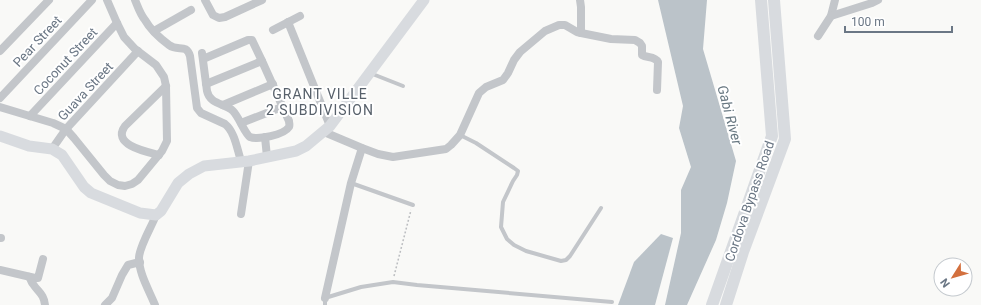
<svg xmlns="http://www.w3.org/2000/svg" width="981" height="305" font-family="Roboto,sans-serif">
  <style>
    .water { fill: #bbc3c9 }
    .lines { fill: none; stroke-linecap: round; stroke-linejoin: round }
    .path { stroke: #bbbdc0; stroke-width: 1.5; stroke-dasharray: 2 2; stroke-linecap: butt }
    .lane { stroke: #c3c6ca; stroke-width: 4 }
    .street { stroke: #c3c6ca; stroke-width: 8 }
    .secondary { stroke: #d8dbdf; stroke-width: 11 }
    .primary { stroke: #d8dbdf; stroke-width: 12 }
    .labels { text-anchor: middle; stroke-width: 4; stroke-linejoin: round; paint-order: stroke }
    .street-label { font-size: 13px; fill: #6b7785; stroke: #fff }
    .neighbourhood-label { font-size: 14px; letter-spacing: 1px; fill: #58616b; stroke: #fff }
    .water-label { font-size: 14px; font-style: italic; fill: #677780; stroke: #fff }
  </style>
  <rect width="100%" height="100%" fill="#f9f9f7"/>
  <g class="water">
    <polygon points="658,0 707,0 703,49 736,161 727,203 716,240 687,305 665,305 681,233 681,190 691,167 679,128 683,106"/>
    <polygon points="661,234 673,238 655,305 618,305 634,262"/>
  </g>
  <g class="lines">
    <polyline class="path" points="394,276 411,210"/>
    <g class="lane">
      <polyline points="370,73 403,86"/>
      <polyline points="460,135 476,143 514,168 518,171 517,175 513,181 503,202 501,227 507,239 514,245 526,251 561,261 566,260 570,256 601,208"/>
      <polyline points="351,183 413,205"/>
      <polyline points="325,305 325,298 361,287 393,282 417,285 612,302"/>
    </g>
    <g class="street">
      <path d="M135,0C138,7 140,14 145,20C150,29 161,39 169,45C178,52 186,43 190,56L197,108L201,113L225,124C235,132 237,149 241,161"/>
      <polyline points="205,0 213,15 219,18 225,17 262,0"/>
      <polyline points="580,0 581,7 581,33"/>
      <polyline points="831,16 835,0"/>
      <polyline points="288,22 330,126"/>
      <polyline points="273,30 300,16"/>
      <polyline points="154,31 191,10"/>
      <polyline points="818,36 831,16 872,3 878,0"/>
      <polyline points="0,51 49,0"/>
      <path d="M202,53L207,91C210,105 225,103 233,111C239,117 245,134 250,137C258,140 284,135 289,127C290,125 289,123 289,121L262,61L252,40H248L203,59"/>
      <polyline points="206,84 262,61"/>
      <polyline points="0,98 92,0"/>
      <polyline points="223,105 273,84"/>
      <polyline points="0,107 53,123 66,129 74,138 104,175 110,181 118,185 125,186 132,184 138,180 162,151 167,141 166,86 164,77 156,65 135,49 124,37 117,23 107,0"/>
      <polyline points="30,116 117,23"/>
      <polyline points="241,123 282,107"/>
      <path d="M324,132L362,148L378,154L393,157L446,149L451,145L460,135L479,93L486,87L503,80L508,73L514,60L520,52L545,31L559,25H565L577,32L581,33L611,39L635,40L640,43L642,46V55C647,58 655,56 658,62L657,90"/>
      <polyline points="265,137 267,157"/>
      <polyline points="52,149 66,129 138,51"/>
      <path d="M159,155C147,152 111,145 125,126L166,86"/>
      <polyline points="241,214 249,161"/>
      <polyline points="0,238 1,238"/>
      <polyline points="0,270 35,278 38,278 43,259"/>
      <path d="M29,277C31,279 31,282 33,284C38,292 44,294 45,305"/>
      <polyline points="325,298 351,183 362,148"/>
      <polyline points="105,305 112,298 122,275 128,265 140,262"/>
      <path d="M155,305C149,290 139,274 139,258C139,247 152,226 156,215"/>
    </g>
    <polyline class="secondary" points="0,136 29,146 52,149 62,155 84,187 91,193 140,213 156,215 161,211 178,183 189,174 204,166 249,161 296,151 306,146 330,126 424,0"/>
    <g class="primary">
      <polyline points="712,305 772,136 761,0"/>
      <polyline points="726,305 743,252 785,139 774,0"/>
    </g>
  </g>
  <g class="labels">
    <g class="street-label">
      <text transform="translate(37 41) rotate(-47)" y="5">Pear Street</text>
      <text transform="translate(65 61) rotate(-47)" y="5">Coconut Street</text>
      <text transform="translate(85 91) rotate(-47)" y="5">Guava Street</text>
      <text transform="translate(749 201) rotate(-71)" y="5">Cordova Bypass Road</text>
    </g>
    <g class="neighbourhood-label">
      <text x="320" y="99">GRANT VILLE<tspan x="320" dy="16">2 SUBDIVISION</tspan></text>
    </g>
    <g class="water-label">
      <text transform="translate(730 115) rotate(75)" y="5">Gabi River</text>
    </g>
  </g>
  <g transform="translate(953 277) rotate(233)"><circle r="19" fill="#ffffff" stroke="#c4c9ce"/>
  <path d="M0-3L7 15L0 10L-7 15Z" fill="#d3703e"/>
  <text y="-6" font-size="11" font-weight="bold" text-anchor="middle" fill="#6b7785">N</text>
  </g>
  <path d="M845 26v6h107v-6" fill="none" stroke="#6b7785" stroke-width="2"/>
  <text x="851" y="26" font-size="12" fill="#6b7785" stroke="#ffffff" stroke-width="3" paint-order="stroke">100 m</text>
</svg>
